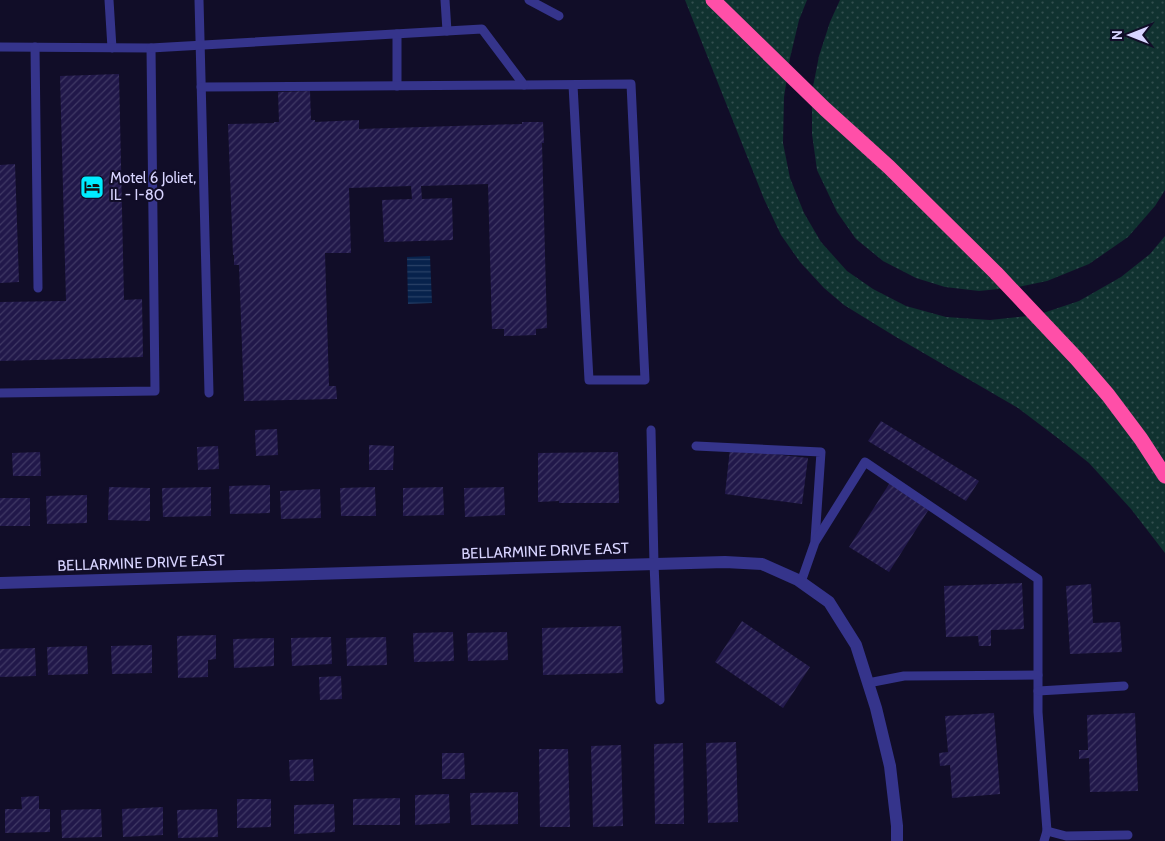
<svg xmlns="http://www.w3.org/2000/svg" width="1165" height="841" font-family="Cabin,sans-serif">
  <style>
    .grass { fill: url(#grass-dots) }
    .water { fill: url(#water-rules) }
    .building { fill: url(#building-hatch) }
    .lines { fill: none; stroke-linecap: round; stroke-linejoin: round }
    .service { stroke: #35348b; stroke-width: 9 }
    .minor { stroke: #35348b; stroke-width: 12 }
    .motorway { stroke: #ff4fa8; stroke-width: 15 }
    .labels { text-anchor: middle; stroke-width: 4; stroke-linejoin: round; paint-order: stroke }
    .poi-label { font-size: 15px; fill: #d8d4ff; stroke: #110d28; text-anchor: start }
    .street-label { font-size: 15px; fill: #d8d4ff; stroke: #110d28 }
  </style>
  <defs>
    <pattern id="grass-dots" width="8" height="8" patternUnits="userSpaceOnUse" patternTransform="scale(1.25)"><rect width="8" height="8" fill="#103230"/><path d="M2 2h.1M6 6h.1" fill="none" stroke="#324f4f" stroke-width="1.8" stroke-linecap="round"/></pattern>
    <pattern id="water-rules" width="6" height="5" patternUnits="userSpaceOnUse" patternTransform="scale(1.25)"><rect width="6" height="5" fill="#07224c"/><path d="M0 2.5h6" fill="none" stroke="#2a4167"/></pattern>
    <pattern id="building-hatch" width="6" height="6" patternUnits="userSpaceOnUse" patternTransform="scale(1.25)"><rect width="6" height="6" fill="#21184a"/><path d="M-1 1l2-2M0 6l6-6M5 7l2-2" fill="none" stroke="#403965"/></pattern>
  </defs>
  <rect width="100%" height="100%" fill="#110d28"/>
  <g class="grass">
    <polygon points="685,0 807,0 799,20 790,58 784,97 783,143 790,178 804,213 821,242 847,271 873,289 906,306 946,317 990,320 1037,315 1079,301 1121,277 1150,254 1165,236 1165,553 1131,509 1089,463 1059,439 1018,408 896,337 844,305 824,288 800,262 781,235 764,199"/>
    <polygon points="840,0 1165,0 1165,190 1155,206 1128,237 1089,264 1047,281 1018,287 979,291 945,287 916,278 883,261 856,239 837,212 817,170 812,134 812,92 819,56 830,22"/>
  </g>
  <polygon class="water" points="430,256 432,303 408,304 407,257"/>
  <g class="building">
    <polygon points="119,74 124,300 142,299 143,357 0,361 0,302 66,301 60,76"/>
    <polygon points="310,91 311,120 315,120 315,122 359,120 359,129 522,124 522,122 543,122 544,143 542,143 547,328 536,329 536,335 504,336 504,329 492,329 488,184 421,186 422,199 452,198 453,240 384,242 382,200 412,199 411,186 349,188 351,253 325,253 329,386 336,386 337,399 244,401 239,265 234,265 234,255 233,255 228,124 274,123 274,122 279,122 278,92"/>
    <polygon points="15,164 19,282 0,283 0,165"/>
    <polygon points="881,421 979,481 966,501 868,441"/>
    <polygon points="277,429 278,455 256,456 255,430"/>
    <polygon points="369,445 394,446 393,470 369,470"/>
    <polygon points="218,446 219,469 198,470 197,447"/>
    <polygon points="730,449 808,458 802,504 725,494"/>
    <polygon points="40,452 41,476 13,476 12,453"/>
    <polygon points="618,452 619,503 559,503 559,501 538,502 538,453"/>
    <polygon points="891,481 931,506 889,572 849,547"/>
    <polygon points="270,485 270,513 230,514 229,486"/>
    <polygon points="109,487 150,488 150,521 108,520"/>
    <polygon points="211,487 211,516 163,517 162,488"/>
    <polygon points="375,487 376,516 341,516 340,488"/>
    <polygon points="443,487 444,515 403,516 403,488"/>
    <polygon points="504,487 505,515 465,517 464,488"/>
    <polygon points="320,489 321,518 281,519 280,491"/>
    <polygon points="87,495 87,523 47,524 46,496"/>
    <rect x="0" y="498" width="30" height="28"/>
    <polygon points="1022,583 1024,629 991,630 991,646 979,646 978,636 946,637 944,586"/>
    <polygon points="1091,584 1093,623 1120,622 1122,652 1070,654 1066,586"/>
    <polygon points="742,621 810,667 783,708 715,662"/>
    <polygon points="621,626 623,673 543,675 542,628"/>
    <polygon points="453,632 454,661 414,662 413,633"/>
    <polygon points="507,632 508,660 468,661 467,633"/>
    <polygon points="216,635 216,659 208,660 208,677 178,678 177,636"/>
    <polygon points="331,637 332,664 292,666 291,638"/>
    <polygon points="386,637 387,665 347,666 346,638"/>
    <polygon points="274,638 274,666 234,668 233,639"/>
    <polygon points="152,645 152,673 112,674 111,646"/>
    <polygon points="87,646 88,674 48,675 47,647"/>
    <polygon points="35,648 36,676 0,677 0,649"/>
    <polygon points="341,676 342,699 320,700 319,677"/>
    <polygon points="994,713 1000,794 952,798 950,765 940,766 939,753 948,752 945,716"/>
    <polygon points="1135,713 1138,791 1090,792 1089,758 1079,759 1079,750 1088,750 1087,715"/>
    <polygon points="736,742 738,822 708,823 706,743"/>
    <polygon points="683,743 684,824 655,824 654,744"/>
    <polygon points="621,745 623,826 593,827 591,746"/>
    <polygon points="539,749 568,749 570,827 540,827"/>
    <polygon points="442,753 464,753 465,779 442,779"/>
    <polygon points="313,759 314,781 290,781 289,760"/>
    <polygon points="518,792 518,824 471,825 470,793"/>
    <polygon points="449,794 450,823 415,825 415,795"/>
    <polygon points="39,796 39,809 50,809 50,832 5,833 5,809 22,809 21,797"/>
    <polygon points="400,798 400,825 353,825 353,799"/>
    <polygon points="237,799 271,799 271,827 237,828"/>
    <polygon points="334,804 335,832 294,834 294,805"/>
    <polygon points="163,807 163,835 123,837 122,809"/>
    <polygon points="101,809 102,837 62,838 61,810"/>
    <polygon points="217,809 218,837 178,838 177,810"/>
  </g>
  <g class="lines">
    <g class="service">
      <polyline points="109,0 112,48"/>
      <polyline points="199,0 209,393"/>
      <polyline points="445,0 447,31"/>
      <polyline points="529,0 559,16"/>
      <polyline points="397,34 397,86"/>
      <polyline points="0,47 151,48 155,391 0,393"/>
      <polyline points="35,47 38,288"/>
      <polyline points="151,48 482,29 524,85 631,84 645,380 589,380 573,85"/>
      <polyline points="201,87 524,85"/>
      <polyline points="651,430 654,564 660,700"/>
      <polyline points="696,446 821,452 815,540"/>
      <polyline points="801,582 815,542 865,462 1038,579 1038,712 1047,831 1044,841"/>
      <polyline points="868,683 904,676 1038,675"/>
      <polyline points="1038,691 1124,686"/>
      <polyline points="1047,831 1066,836 1128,835"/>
    </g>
    <polyline class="minor" points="0,583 725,562 762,564 798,580 829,602 856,645 876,708 890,766 897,826 897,841"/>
    <polyline class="motorway" points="713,0 825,109 889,167 996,273 1077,359 1108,395 1141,439 1165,476"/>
  </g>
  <defs>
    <g id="hotel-square" transform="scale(1.25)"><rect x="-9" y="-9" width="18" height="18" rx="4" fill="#00ecff" stroke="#110d28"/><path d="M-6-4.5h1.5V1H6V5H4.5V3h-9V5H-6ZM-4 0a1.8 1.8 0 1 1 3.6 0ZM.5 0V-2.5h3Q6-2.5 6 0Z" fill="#111"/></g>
  </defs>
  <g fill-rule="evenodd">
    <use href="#hotel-square" x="92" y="187"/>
  </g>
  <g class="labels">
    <g class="poi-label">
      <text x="110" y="183">Motel 6 Joliet,<tspan x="110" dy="17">IL - I-80</tspan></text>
    </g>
    <g class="street-label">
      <text transform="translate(545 551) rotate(-2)" y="5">BELLARMINE DRIVE EAST</text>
      <text transform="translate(141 563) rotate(-2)" y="5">BELLARMINE DRIVE EAST</text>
    </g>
  </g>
  <g transform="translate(1130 35) rotate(270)" stroke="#110d28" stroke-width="4" paint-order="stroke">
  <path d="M0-4L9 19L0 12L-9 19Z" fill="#d8d4ff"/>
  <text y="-8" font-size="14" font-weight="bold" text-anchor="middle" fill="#d8d4ff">N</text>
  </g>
</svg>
